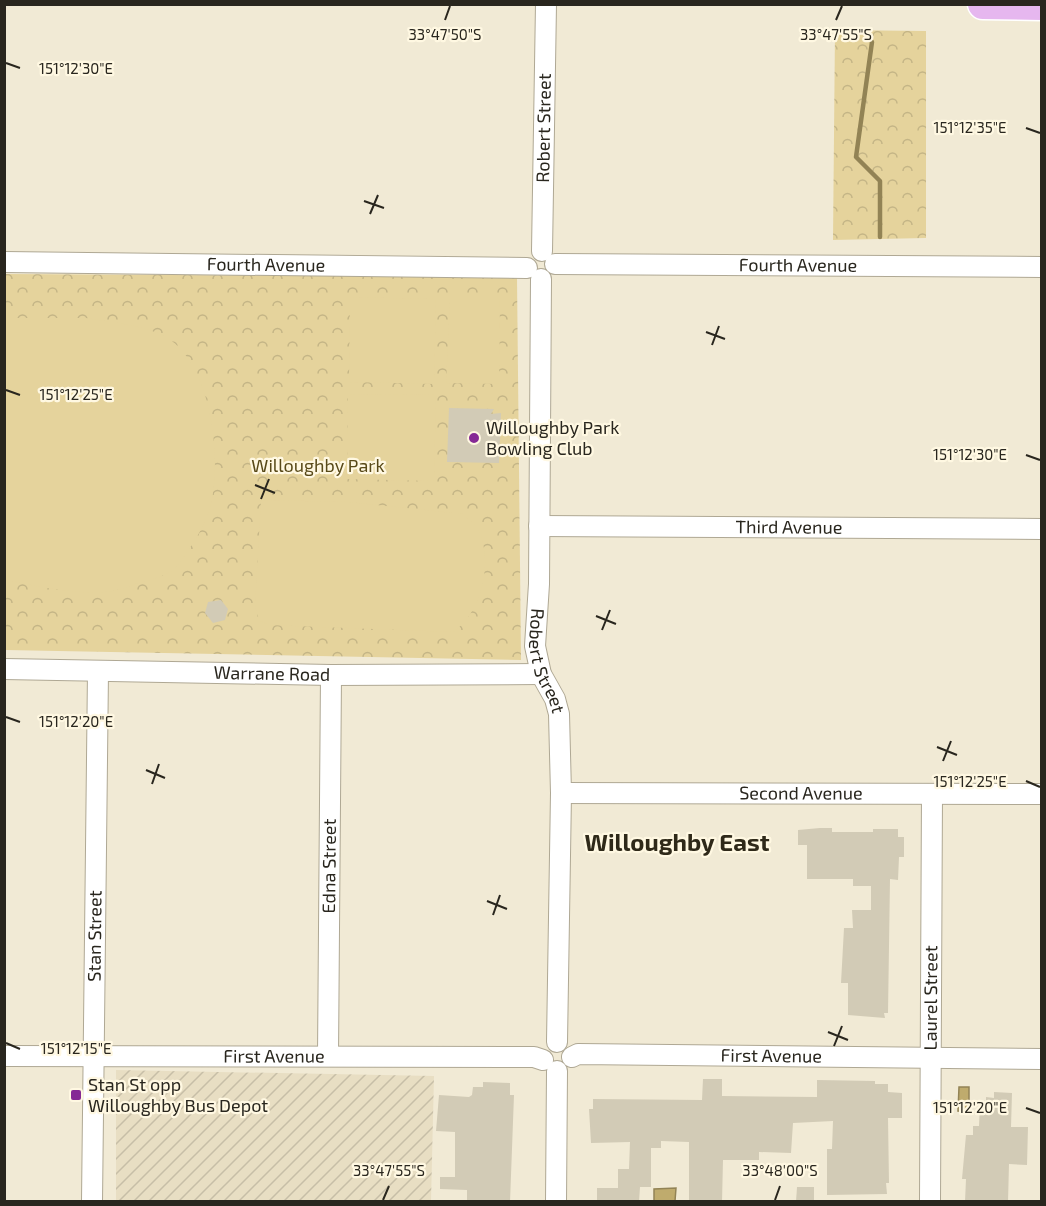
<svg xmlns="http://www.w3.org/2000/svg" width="1046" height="1206" font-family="'Exo 2',sans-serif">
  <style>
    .industrial { fill: url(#industrial-furrows) }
    .forest { fill: url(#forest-crowns) }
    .garden { fill: #e5d39c }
    .water { fill: #bfab6d; stroke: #928355; stroke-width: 1.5 }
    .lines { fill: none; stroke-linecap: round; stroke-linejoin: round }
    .stream { stroke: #928355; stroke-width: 4.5 }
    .building { fill: #d2cbb6 }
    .street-casing { stroke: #afa894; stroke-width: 22 }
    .primary-casing { stroke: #fff; stroke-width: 33 }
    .street { stroke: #fff; stroke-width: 20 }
    .primary { stroke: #e6b7ef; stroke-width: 30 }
    .ticks { fill: none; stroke: #29261e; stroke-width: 2 }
    .poi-dot { fill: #852995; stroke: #fff8e2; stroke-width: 2 }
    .labels { text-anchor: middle; stroke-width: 4.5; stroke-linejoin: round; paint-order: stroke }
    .street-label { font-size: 18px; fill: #29261e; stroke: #fff8e2 }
    .poi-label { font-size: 18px; fill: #29261e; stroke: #fff8e2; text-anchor: start }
    .park-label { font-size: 18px; fill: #584918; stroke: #fff8e2 }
    .district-label { font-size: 24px; font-weight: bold; fill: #2f2919; stroke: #fff8e2 }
    .ticks-label { font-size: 15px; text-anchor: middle; fill: #29261e; stroke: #fff8e2; stroke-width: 4.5; stroke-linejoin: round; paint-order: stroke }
  </style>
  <defs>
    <pattern id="industrial-furrows" width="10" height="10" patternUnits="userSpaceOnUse" patternTransform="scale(1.5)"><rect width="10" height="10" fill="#e8dec3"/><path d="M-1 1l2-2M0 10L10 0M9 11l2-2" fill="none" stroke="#c7bea7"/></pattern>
    <pattern id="forest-crowns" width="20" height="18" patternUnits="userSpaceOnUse" patternTransform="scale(1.5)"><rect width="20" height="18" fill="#e5d39c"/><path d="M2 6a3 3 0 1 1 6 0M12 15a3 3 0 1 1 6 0" fill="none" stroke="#c4b586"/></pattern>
  </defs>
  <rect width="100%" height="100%" fill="#f1ead5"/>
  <polygon class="industrial" points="116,1070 434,1076 431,1201 116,1201"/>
  <g class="forest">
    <polygon points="835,30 926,31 926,238 833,240"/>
    <polygon points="5,274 517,277 521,660 5,650"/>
  </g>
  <g class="garden">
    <polygon points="350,297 436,299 434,384 349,382"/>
    <polygon points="450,299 500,299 499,384 446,383"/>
    <path d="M86,318C109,322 145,325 166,337C211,363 222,456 211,504C207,521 197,538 187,552C183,558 178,566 173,570C163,577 150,580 139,583C128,586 115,592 104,592C70,594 37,586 5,580V318Z"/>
    <polygon points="348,394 436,395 434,481 347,479"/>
    <path d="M261,500L348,502L463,514C469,519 475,523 479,531C493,562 482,613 453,632L268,625L259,620L255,606Z"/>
  </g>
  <g class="water">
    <polygon points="959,1087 969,1087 969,1112 958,1111"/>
    <polygon points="676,1188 675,1201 654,1201 654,1189"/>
  </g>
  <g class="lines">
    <polyline class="stream" points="872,42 856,157 880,181 880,237"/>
  </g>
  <g class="building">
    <polygon points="449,408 494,409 491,414 501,413 499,463 447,462"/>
    <polygon points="221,600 228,609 225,620 213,623 205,613 208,602"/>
    <polygon points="820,828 832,828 832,832 873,832 873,829 898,829 898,837 904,837 904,857 899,857 898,880 890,879 888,1013 884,1013 885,1018 848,1015 848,983 841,983 844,928 853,928 852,910 871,910 871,886 853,886 853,879 807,879 807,845 798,845 798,830"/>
    <polygon points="703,1079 722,1079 722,1096 817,1097 817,1080 875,1081 875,1084 888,1084 888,1092 902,1093 902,1118 888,1118 889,1183 886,1183 887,1194 827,1195 827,1149 832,1149 833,1121 793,1123 791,1153 759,1152 759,1160 723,1160 722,1202 689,1202 689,1142 661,1141 661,1148 651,1148 651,1187 640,1187 639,1202 597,1202 597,1188 618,1188 618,1169 629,1169 630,1142 591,1143 589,1109 593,1109 593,1099 702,1100"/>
    <polygon points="483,1082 510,1083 510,1095 514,1095 510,1202 467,1202 467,1190 440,1189 440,1177 455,1177 455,1132 436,1131 439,1095 469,1097 472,1095 473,1087 483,1087"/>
    <polygon points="994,1092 1012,1093 1011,1127 1028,1127 1027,1165 1009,1164 1008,1202 965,1202 966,1179 962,1179 966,1135 973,1135 973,1126 979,1126 980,1104 986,1104 986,1097 994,1098"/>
    <polygon points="797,1187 814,1187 814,1202 796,1202"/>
  </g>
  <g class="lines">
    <g class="street-casing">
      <g id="street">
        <path id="s1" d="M542,251L546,4"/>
        <path id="s2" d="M4,262L527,268"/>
        <path id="s3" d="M555,264L1042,267"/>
        <path id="s4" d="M541,279L539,584L535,646L541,674L555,699L559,714L561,793L557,1042"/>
        <path id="s5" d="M539,526L1042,529"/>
        <path id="s6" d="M4,669L331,675L541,674"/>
        <path id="s7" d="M561,793L1042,794"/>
        <path id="s8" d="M4,1056L534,1057L543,1060"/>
        <path id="s9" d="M328,1056L331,675"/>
        <path id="s10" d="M572,1057L578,1054L1042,1059"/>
        <path id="s11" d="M92,1202L98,671"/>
        <polyline points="556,1202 557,1071"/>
        <path id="s12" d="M930,1202L932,794"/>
      </g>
    </g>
    <g class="primary-casing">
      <polyline id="primary" points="983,4 1042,5"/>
    </g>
    <use href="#street" class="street"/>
    <use href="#primary" class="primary"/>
  </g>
  <path class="ticks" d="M445,20L450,6M836,20L842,6M6,63L20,68M1026,128L1040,133M364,201L384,208M370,214L378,195M706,332L725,339M712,345L719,326M6,390L20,395M1026,455L1040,460M255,485L275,493M261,499L269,479M596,616L616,624M602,630L610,610M6,717L20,722M937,747L957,755M943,761L951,741M146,770L165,778M1026,781L1040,787M152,784L159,764M487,901L507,909M493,915L500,895M828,1032L848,1040M6,1043L20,1049M834,1046L842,1026M1026,1108L1040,1113M383,1200L389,1186M775,1200L780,1186"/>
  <g class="poi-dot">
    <circle cx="474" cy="438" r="6"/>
    <rect x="70" y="1089" width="12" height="12" rx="3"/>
  </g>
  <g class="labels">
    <g class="street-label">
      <text dy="6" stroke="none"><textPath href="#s1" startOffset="123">Robert Street</textPath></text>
      <text dy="6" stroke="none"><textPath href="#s2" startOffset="262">Fourth Avenue</textPath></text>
      <text dy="6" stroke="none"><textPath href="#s3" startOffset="243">Fourth Avenue</textPath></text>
      <text dy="6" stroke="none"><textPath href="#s5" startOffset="250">Third Avenue</textPath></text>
      <text dy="6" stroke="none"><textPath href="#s4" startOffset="384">Robert Street</textPath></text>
      <text dy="6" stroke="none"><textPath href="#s6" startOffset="268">Warrane Road</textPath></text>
      <text dy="6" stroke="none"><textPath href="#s7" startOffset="240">Second Avenue</textPath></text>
      <text dy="6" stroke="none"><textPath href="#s9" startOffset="190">Edna Street</textPath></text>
      <text dy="6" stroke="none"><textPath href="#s11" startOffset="266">Stan Street</textPath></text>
      <text dy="6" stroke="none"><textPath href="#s12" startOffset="204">Laurel Street</textPath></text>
      <text dy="6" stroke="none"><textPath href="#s10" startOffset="200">First Avenue</textPath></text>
      <text dy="6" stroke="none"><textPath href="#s8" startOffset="270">First Avenue</textPath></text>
    </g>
    <g class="poi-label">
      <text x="486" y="434">Willoughby Park<tspan x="486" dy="21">Bowling Club</tspan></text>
      <text x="88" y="1091">Stan St opp<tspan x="88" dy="21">Willoughby Bus Depot</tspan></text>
    </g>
    <g class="park-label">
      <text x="318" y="472">Willoughby Park</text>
    </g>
    <g class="district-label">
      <text x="677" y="851">Willoughby East</text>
    </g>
  </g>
  <g class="ticks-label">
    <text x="445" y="40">33°47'50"S</text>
    <text x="836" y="40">33°47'55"S</text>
    <text x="76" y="74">151°12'30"E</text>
    <text x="970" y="133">151°12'35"E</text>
    <text x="76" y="400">151°12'25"E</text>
    <text x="970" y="460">151°12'30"E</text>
    <text x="76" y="727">151°12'20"E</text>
    <text x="970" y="787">151°12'25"E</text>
    <text x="76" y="1054">151°12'15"E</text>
    <text x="970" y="1113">151°12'20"E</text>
    <text x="389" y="1176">33°47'55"S</text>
    <text x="780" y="1176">33°48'00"S</text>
  </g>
  <rect width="1046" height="1206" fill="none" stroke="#29261e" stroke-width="12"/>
</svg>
